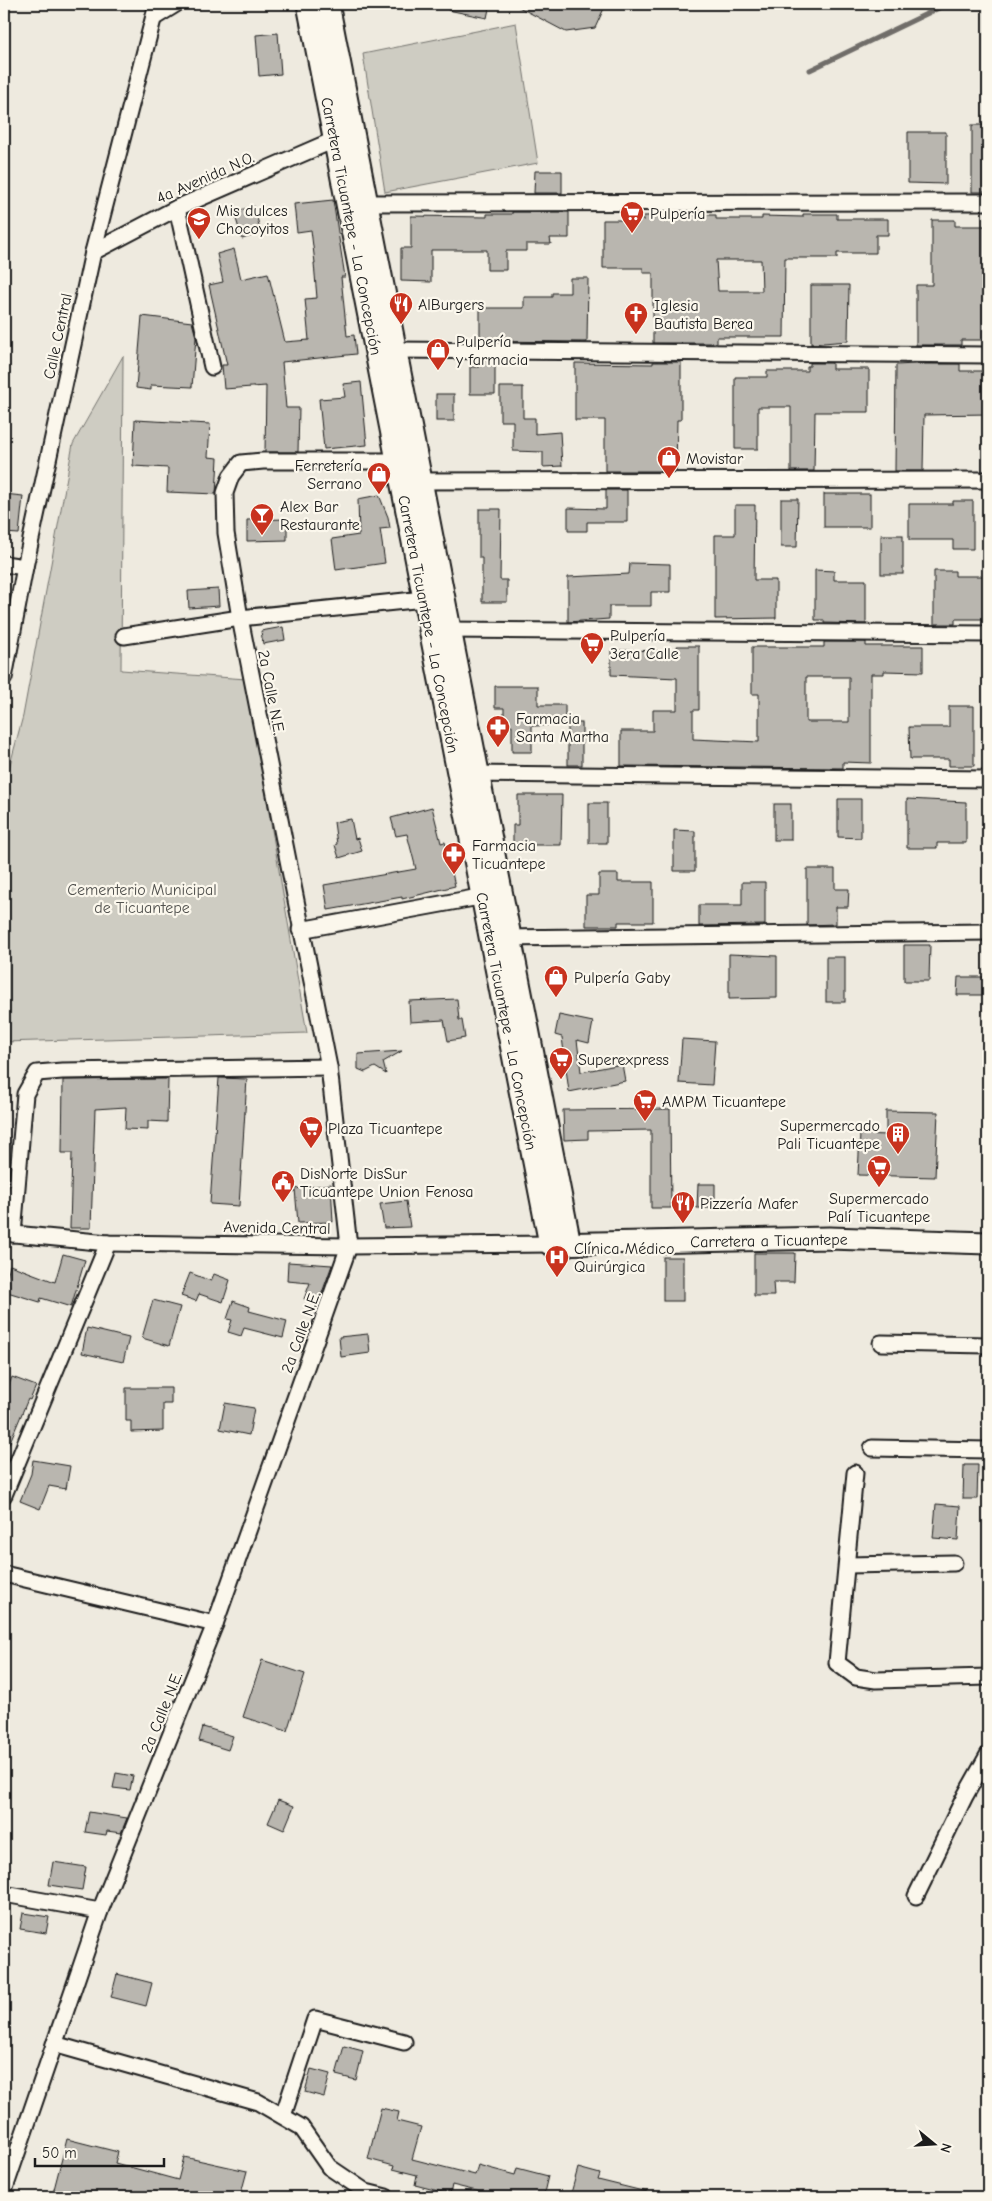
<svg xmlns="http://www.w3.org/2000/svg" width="992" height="2201" font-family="'Comic Neue',sans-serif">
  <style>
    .green { fill: #ceccc2; stroke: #75746f }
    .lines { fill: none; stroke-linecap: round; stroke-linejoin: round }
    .stream { stroke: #6f6d69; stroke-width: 5 }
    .building { fill: #b9b6af; stroke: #1c1c1c; fill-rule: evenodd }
    .minor-casing { stroke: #1c1c1c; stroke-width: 19 }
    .secondary-casing { stroke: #1c1c1c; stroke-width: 25 }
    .minor { stroke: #fbf7ec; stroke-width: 15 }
    .secondary { stroke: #fbf7ec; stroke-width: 21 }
    .labels { text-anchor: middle; stroke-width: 4.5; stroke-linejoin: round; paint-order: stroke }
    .street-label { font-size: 16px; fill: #1c1c1c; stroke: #fbf7ec }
    .poi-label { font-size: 16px; fill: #1c1c1c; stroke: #fbf7ec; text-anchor: start }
    .park-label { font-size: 16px; fill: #51514e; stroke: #fbf7ec }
  </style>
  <rect width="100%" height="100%" fill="#eeeadf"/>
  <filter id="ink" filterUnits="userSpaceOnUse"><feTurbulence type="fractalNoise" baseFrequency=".02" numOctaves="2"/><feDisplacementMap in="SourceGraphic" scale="10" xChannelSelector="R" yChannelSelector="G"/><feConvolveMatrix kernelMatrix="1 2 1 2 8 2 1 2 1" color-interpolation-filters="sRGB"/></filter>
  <g filter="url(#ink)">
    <g class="green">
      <polygon points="516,23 538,163 385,192 363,54"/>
      <polygon points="123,356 121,670 246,679 307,1033 4,1042 4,787 23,716 73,444"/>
    </g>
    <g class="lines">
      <polyline class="stream" points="810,70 947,4"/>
    </g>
    <g class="building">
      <polygon points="449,4 490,4 487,18 448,10"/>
      <polygon points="513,4 606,4 595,28 566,32"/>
      <polygon points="278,33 281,74 259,76 256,35"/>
      <rect x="972" y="125" width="16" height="67"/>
      <polygon points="908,132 946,132 946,184 908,183"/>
      <polygon points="535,171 562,171 562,193 534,193"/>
      <polygon points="333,200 345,277 341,277 347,336 354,335 356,354 282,362 286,408 299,408 298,452 265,452 266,386 224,389 222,365 227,365 209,285 223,282 217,254 234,249 241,279 268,273 285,342 309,340 305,299 317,298 314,263 315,263 311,230 297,232 294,204"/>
      <polygon points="254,206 261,233 242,239 234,212"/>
      <polygon points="512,212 569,212 569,238 550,238 551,244 526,244 526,251 506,251 506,270 487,270 487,250 431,250 431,282 401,281 401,248 411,248 411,216 487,217 487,214 512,214"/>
      <path d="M803,214H837V219H888V235H876V253H837V258H785L784,337H717V343H653V273H643V268H603V220H644V216L699,215H716V219H762V216L803,217ZM716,260H761L762,291H718Z"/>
      <polygon points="932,220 955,220 955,226 988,226 988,340 961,340 961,345 916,345 916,285 932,285"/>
      <polygon points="570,278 588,278 587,342 480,341 480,308 524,308 524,297 552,297 552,293 570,293"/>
      <polygon points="811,285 849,285 848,341 811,344"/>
      <polygon points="142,316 192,322 196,337 192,387 151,385 151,390 136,388"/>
      <polygon points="480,360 495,360 495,394 470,394 470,367 480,367"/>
      <polygon points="653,362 681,362 681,420 677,420 676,471 605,471 605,420 575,420 575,363 653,364"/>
      <polygon points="810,363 832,363 832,369 869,369 869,412 815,412 814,471 791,471 791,407 758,407 758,449 735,449 735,377 767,377 767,371 807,371 807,366 810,366"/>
      <polygon points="916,364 960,364 960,371 988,371 988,414 924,415 923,471 895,471 896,365"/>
      <polygon points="361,382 367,445 324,449 319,399 345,397 343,384"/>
      <polygon points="500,387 523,387 523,418 535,418 535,434 560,432 562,466 543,467 543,452 513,451 513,421 500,421"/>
      <rect x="436" y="394" width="18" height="27"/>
      <polygon points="135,420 210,424 208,457 218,458 216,494 167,492 168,468 133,466"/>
      <polygon points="606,490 627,490 627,522 587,522 587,531 568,531 568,508 606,509"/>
      <polygon points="4,494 23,496 19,534 4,533"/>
      <rect x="824" y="494" width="46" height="33"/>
      <polygon points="379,495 388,517 390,528 380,529 385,563 336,570 332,539 359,535 358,499"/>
      <polygon points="781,499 798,499 797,547 781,547"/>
      <polygon points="953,501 973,501 973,549 953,549 953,540 909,540 909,504 953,504"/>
      <polygon points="735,505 755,505 754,580 776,580 776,618 715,619 715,535 735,535"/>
      <polygon points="479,509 501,509 500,580 507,580 507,602 482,602 482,558 479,558"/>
      <polygon points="287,519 287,540 247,541 247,520"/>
      <rect x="881" y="535" width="22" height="39"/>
      <polygon points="630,563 670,564 670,592 651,592 651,606 609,606 609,619 568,622 568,577 629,574"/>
      <polygon points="815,570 834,571 834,580 866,580 866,624 824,623 824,620 815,620"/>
      <polygon points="934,571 955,571 955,576 988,576 988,619 955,619 955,624 934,624"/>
      <polygon points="218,589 219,606 189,608 188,591"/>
      <polygon points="283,627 285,640 263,644 261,631"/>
      <path d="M824,642H866V646H923V672L884,671V674H871V763L843,762V768L621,766V731H653V710H677V678L611,675V650L677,651V646H699V710H693V739L759,742V694H752V647H824ZM806,677H849V722H806Z"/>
      <polygon points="495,686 538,686 538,705 565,705 565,725 532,726 532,752 512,752 512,726 504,726 504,708 495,708"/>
      <polygon points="949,706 974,706 974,766 949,766 949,759 910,759 909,727 949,727"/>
      <rect x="568" y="723" width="14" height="42"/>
      <polygon points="518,795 562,795 561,845 513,845 513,825 518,825"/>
      <polygon points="838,799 861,799 861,838 838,837"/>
      <polygon points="907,799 966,802 966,843 937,843 937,848 907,848"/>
      <rect x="589" y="803" width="18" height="40"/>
      <rect x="774" y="804" width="17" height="36"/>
      <polygon points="432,807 441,843 445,842 455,886 402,899 402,897 328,910 324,885 416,869 407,834 396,836 391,818"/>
      <polygon points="351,819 355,839 358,838 362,851 339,858 335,845 337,844 334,822"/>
      <polygon points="674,830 695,831 695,871 674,871"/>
      <polygon points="807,869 835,869 835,889 849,889 848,907 836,907 836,924 807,925"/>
      <polygon points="599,874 618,874 618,882 653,882 653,922 618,922 618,926 586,926 586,895 599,895"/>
      <polygon points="742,882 765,882 765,925 699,926 699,905 742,905"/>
      <polygon points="904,945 930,945 929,981 904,981"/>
      <polygon points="729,954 777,956 777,998 729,999"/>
      <rect x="826" y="957" width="19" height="45"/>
      <polygon points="958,977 988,977 988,995 957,995"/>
      <polygon points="457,999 459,1020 462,1020 465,1038 448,1041 444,1020 410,1022 409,1001"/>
      <polygon points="559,1015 593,1022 589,1043 577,1040 581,1072 622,1064 625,1081 569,1092 562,1037 555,1035"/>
      <polygon points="682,1039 715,1041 712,1085 679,1083"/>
      <polygon points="402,1051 383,1062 386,1074 375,1067 365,1072 358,1069 358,1054"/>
      <polygon points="219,1078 247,1079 239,1206 210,1204"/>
      <polygon points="168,1079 167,1122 148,1121 148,1130 125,1129 126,1107 95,1109 91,1228 70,1228 72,1153 62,1153 63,1080"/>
      <polygon points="670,1109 671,1208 651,1208 651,1130 588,1131 588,1139 564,1140 563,1110"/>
      <polygon points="886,1111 938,1112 935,1177 858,1175 860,1134 886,1135"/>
      <polygon points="331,1184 333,1222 298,1223 295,1189"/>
      <polygon points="698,1184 715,1184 715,1208 697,1208"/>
      <polygon points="406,1201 410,1227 384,1228 380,1204"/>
      <polygon points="754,1253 795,1253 794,1282 773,1282 774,1296 754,1296"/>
      <polygon points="63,1254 85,1260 71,1307 41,1298 40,1302 4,1291 10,1265 55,1282"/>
      <rect x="663" y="1257" width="20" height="44"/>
      <polygon points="288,1262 332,1265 318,1304 304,1299 310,1283 287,1281"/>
      <polygon points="190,1273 211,1281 214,1274 230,1280 223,1302 199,1294 196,1301 181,1296"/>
      <polygon points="153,1300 180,1307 169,1346 142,1338"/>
      <polygon points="233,1301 250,1307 249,1311 287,1321 283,1338 244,1328 241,1336 228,1332 232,1320 227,1319"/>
      <polygon points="87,1328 129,1338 123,1362 82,1353"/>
      <polygon points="368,1334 370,1353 341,1357 339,1337"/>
      <polygon points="12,1377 36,1386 30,1400 28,1399 4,1456 4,1398"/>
      <polygon points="126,1388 171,1388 171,1404 163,1404 163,1431 131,1432 131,1421 126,1421"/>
      <polygon points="225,1403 254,1408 249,1435 220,1429"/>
      <polygon points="33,1460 70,1466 66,1489 49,1486 40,1509 20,1501 31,1474"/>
      <polygon points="964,1465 978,1465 977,1499 963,1499"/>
      <polygon points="936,1504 960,1506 958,1540 933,1538"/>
      <polygon points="262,1660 305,1674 287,1731 243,1717"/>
      <polygon points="203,1727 233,1736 228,1750 199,1741"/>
      <polygon points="116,1773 133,1776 130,1790 113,1788"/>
      <polygon points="278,1800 294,1806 284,1830 268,1823"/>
      <polygon points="89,1812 114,1816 127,1818 121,1833 107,1831 106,1835 85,1832"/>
      <polygon points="53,1862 86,1867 82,1890 49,1885"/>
      <polygon points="23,1913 49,1917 46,1933 20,1929"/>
      <polygon points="117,1974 152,1983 146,2006 111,1997"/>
      <polygon points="344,2046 363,2051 356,2080 336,2075"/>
      <polygon points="311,2069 330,2074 324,2097 305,2092"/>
      <polygon points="381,2108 399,2112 397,2121 421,2127 412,2159 475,2175 478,2165 515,2175 517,2168 548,2176 543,2197 501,2197 452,2185 450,2194 415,2185 417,2175 393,2169 394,2166 368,2159"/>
      <polygon points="67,2139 118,2152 115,2163 178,2180 184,2157 247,2171 240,2197 52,2197"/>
      <polygon points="578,2168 600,2174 598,2180 647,2192 646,2197 570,2197"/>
    </g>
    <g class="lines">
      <g class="minor-casing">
        <g id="minor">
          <polyline points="155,17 176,4"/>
          <polyline points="357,203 988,202"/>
          <polyline points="177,208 212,367"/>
          <polyline points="93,252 177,208 334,140"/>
          <polyline points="396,350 988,355"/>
          <polyline points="412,481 988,480"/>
          <polyline points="4,564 25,567"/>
          <polyline points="442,630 988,634"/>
          <polyline points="124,636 240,618 424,599"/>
          <polyline points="4,678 25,567 93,252 157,4"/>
          <polyline points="470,774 988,779"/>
          <polyline points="300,930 490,895"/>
          <polyline points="502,938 988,932"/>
          <polyline points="4,1233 108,1243 349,1246 550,1244"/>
          <polyline points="13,1234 25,1094 37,1073 62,1071 329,1067"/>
          <polyline points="881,1343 988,1345"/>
          <polyline points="872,1448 988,1450"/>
          <polyline points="855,1473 837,1663 856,1677 876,1680 988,1677"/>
          <polyline points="4,1495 108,1243"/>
          <polyline points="847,1565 954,1563"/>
          <polyline points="4,1574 215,1624"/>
          <polyline points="4,1894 100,1911"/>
          <polyline points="916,1896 965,1796 988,1755"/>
          <polyline points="54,2044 258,2102 301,2127 329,2167 366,2192 386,2197"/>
          <polyline points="283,2116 315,2019 404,2042"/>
          <polyline points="4,2191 100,1911 215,1624 349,1246 329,1067 240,618 226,533 225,493 231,476 241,463 263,461 405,461"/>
        </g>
      </g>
      <g class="secondary-casing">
        <g id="secondary">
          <polyline points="308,4 550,1244 829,1238 988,1243"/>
          <polyline points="328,4 570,1244"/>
        </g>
      </g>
      <use href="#minor" class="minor"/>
      <use href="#secondary" class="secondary"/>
    </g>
  </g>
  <defs>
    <g id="supermarket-pin" transform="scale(1.25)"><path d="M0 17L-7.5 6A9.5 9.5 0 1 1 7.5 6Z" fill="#c8321e" stroke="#fbf7ec"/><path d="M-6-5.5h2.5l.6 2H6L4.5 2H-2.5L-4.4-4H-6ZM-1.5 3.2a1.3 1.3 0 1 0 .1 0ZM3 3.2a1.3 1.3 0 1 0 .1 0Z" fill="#fff"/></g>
    <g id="school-pin" transform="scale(1.25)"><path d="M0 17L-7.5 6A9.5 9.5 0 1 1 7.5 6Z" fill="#c8321e" stroke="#fbf7ec"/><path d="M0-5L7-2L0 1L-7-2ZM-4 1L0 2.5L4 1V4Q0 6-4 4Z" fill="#fff"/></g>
    <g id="restaurant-pin" transform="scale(1.25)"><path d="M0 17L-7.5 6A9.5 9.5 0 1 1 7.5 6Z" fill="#c8321e" stroke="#fbf7ec"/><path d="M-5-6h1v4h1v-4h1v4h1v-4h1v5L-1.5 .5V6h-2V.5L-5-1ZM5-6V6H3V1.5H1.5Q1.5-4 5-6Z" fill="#fff"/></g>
    <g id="church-pin" transform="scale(1.25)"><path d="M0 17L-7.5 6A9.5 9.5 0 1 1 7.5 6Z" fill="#c8321e" stroke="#fbf7ec"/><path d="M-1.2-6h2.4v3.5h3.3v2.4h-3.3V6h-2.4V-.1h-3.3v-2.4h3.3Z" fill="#fff"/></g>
    <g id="shop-pin" transform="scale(1.25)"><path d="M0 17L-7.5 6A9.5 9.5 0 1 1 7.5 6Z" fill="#c8321e" stroke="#fbf7ec"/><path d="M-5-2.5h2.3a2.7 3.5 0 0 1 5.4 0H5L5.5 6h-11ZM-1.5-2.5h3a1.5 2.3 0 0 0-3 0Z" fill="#fff"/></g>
    <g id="bar-pin" transform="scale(1.25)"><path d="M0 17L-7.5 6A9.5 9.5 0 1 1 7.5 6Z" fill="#c8321e" stroke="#fbf7ec"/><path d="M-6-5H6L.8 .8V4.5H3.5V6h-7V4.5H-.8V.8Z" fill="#fff"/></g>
    <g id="pharmacy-pin" transform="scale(1.25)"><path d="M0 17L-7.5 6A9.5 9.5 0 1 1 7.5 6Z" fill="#c8321e" stroke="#fbf7ec"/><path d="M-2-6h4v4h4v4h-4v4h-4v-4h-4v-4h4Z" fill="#fff"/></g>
    <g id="building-pin" transform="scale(1.25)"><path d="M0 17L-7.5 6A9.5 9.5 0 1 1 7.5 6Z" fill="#c8321e" stroke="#fbf7ec"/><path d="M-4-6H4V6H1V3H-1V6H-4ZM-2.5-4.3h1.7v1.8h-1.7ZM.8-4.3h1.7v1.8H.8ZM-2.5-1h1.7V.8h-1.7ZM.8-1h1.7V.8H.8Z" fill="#fff"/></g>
    <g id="civic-pin" transform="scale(1.25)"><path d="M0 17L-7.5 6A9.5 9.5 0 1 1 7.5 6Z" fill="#c8321e" stroke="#fbf7ec"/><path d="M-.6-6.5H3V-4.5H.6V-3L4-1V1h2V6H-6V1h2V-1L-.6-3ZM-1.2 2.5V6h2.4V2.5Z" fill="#fff"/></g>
    <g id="hospital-pin" transform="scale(1.25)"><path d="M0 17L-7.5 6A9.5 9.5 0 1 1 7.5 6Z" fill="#c8321e" stroke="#fbf7ec"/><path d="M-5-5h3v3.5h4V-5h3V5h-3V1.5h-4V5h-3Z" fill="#fff"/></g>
  </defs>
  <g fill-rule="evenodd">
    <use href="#supermarket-pin" x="632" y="213"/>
    <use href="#school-pin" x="199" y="219"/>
    <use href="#restaurant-pin" x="401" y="304"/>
    <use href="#church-pin" x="636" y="314"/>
    <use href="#shop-pin" x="438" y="350"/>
    <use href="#shop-pin" x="669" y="458"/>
    <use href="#shop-pin" x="379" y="474"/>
    <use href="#bar-pin" x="262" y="515"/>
    <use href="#supermarket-pin" x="592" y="644"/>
    <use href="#pharmacy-pin" x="498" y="727"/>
    <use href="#pharmacy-pin" x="454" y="854"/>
    <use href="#shop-pin" x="556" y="977"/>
    <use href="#supermarket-pin" x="561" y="1059"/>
    <use href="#supermarket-pin" x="645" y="1101"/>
    <use href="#supermarket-pin" x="311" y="1128"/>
    <use href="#building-pin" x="898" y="1134"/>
    <use href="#supermarket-pin" x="879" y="1167"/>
    <use href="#civic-pin" x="283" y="1182"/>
    <use href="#restaurant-pin" x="683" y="1203"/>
    <use href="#hospital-pin" x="557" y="1257"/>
  </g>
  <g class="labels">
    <g class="street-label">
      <text transform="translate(205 177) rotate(-24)" y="6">4a Avenida N.O.</text>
      <text transform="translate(352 226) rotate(79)" y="6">Carretera Ticuantepe - La Concepción</text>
      <text transform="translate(57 336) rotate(-78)" y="6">Calle Central</text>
      <text transform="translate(429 624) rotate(79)" y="6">Carretera Ticuantepe - La Concepción</text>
      <text transform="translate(272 692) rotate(79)" y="6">2a Calle N.E.</text>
      <text transform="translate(507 1021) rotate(79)" y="6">Carretera Ticuantepe - La Concepción</text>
      <text transform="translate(277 1227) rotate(1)" y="6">Avenida Central</text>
      <text transform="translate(769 1240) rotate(-1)" y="6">Carretera a Ticuantepe</text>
      <text transform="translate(300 1332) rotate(-70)" y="6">2a Calle N.E.</text>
      <text transform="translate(161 1712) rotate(-68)" y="6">2a Calle N.E.</text>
    </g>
    <g class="poi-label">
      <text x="216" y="216">Mis dulces<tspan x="216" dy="18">Chocoyitos</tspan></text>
      <text x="650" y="219">Pulpería</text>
      <text x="418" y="310">AlBurgers</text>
      <text x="654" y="311">Iglesia<tspan x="654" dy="18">Bautista Berea</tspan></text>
      <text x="456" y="347">Pulpería<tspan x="456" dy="18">y farmacia</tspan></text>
      <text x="686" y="464">Movistar</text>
      <text x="362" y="471" text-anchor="end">Ferretería<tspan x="362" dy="18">Serrano</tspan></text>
      <text x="280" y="512">Alex Bar<tspan x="280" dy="18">Restaurante</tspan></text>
      <text x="610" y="641">Pulpería<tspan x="610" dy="18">3era Calle</tspan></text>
      <text x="516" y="724">Farmacia<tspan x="516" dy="18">Santa Martha</tspan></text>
      <text x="472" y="851">Farmacia<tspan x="472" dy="18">Ticuantepe</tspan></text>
      <text x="574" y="983">Pulpería Gaby</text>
      <text x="578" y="1065">Superexpress</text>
      <text x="662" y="1107">AMPM Ticuantepe</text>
      <text x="880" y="1131" text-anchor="end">Supermercado<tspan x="880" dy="18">Pali Ticuantepe</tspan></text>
      <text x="328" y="1134">Plaza Ticuantepe</text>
      <text x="300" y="1179">DisNorte DisSur<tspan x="300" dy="18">Ticuantepe Union Fenosa</tspan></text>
      <text x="879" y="1204" text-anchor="middle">Supermercado<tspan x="879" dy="18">Palí Ticuantepe</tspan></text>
      <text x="700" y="1209">Pizzería Mafer</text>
      <text x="574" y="1254">Clínica Médico<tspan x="574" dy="18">Quirúrgica</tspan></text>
    </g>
    <g class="park-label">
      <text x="142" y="895">Cementerio Municipal<tspan x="142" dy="18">de Ticuantepe</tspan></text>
    </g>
  </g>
  <rect width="992" height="2201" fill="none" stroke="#fbf7ec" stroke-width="20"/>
  <rect x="10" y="10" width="972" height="2181" fill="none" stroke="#1c1c1c" stroke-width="2" filter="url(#ink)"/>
  <g transform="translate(934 2144) rotate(108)" stroke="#fbf7ec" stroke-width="4" paint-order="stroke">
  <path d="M0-4L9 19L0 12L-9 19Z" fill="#1c1c1c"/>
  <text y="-8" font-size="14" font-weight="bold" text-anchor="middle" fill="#1c1c1c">N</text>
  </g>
  <path d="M35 2158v8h129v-8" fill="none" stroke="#1c1c1c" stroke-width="2.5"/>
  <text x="42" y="2158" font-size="15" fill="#1c1c1c" stroke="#fbf7ec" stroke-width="4" paint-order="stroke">50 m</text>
</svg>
